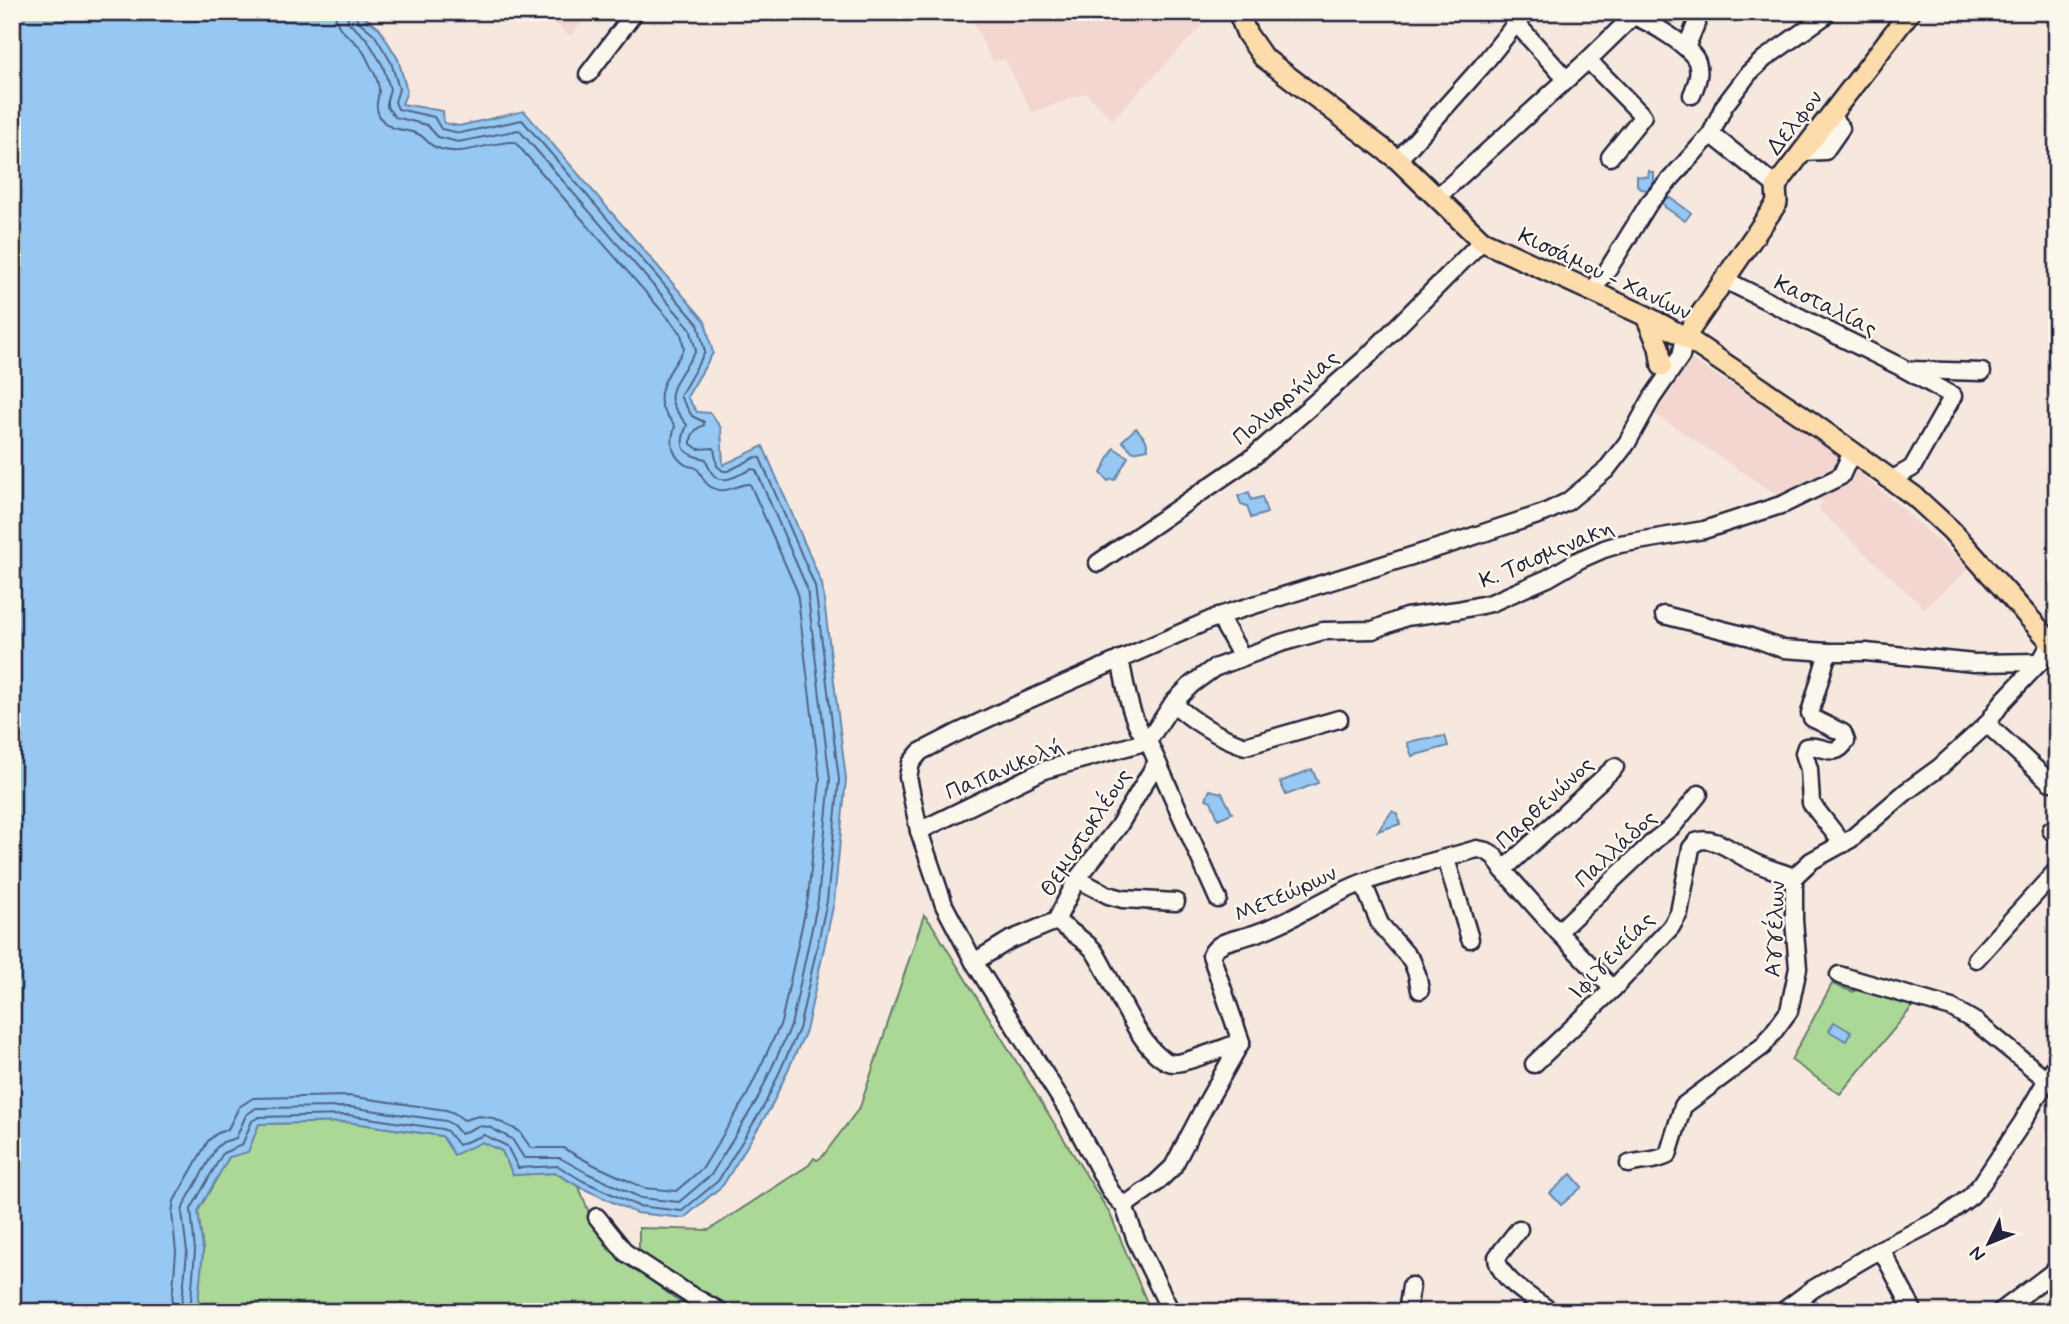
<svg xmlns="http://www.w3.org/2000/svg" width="2069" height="1324" font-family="Mynerve,sans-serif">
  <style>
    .built { fill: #f2d6cf }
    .green { fill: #acd897; stroke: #677d69; stroke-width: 2 }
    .water { fill: #96c8f3; stroke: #6886a9; stroke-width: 2 }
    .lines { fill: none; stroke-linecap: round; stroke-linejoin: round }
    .shore { stroke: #506485; stroke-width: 2 }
    .minor-casing { stroke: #22223b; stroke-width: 21 }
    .major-casing { stroke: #22223b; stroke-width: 24 }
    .minor { stroke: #fbf7ec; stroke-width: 16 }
    .major { stroke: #fddcac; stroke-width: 19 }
    .labels { text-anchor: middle; stroke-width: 5; stroke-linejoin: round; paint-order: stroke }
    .street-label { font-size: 23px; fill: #22223b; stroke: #fbf7ec }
  </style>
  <rect width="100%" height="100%" fill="#f7e8df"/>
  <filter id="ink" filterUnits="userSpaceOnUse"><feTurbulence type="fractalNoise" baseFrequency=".0143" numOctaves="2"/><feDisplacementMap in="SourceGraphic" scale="14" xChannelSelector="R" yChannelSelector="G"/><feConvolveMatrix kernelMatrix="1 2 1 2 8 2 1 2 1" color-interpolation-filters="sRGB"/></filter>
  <g filter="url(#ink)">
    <g class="built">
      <polygon points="542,12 592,12 570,36"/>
      <polygon points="969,12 1215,12 1112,120 1086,93 1032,113 1005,59 992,61"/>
      <polygon points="1692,360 1783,417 1838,455 1908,513 1969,569 1924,608 1819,510 1822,501 1809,493 1786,501 1655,414"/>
    </g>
    <g class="green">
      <polygon points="924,915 931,923 1110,1214 1151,1312 743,1312 697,1289 639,1252 639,1228 709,1230 809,1165 814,1158 817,1160 822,1157 860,1107"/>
      <polygon points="1860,981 1919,999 1840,1094 1791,1060 1832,984 1854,992"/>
      <polygon points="347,1122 482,1142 502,1151 513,1175 555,1173 579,1187 588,1210 608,1249 676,1299 702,1312 197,1312 203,1251 198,1211 229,1157 248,1151 259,1124"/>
    </g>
    <g class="water">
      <polygon points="12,12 358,12 379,28 398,59 407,91 402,104 443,111 444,123 459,126 524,111 705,321 713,353 687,397 697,412 710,413 721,428 723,465 763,446 822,584 846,779 834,902 806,1031 771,1107 723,1185 684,1218 636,1213 580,1187 556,1173 513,1175 502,1151 482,1142 454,1155 442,1136 347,1122 259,1124 248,1152 229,1157 198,1211 203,1251 197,1312 12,1312"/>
      <polygon points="1649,171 1654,173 1654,182 1647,190 1641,189 1637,185 1637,176 1648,177"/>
      <polygon points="1665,198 1671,198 1691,213 1685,221 1665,207 1663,202"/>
      <polygon points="1136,428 1146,440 1148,449 1133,452 1122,441"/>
      <polygon points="1114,448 1128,457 1115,480 1112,479 1108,481 1101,473"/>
      <polygon points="1249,492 1251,500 1262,497 1267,513 1251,518 1247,506 1241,504 1238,496"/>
      <path d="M1445,736L1448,746L1412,756L1407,743C1420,737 1431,739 1445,736Z"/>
      <polygon points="1312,769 1318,783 1286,795 1280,782"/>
      <polygon points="1210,790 1222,793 1232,813 1218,819 1211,801 1206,799"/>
      <polygon points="1392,811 1397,814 1400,824 1378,831"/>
      <polygon points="1834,1022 1851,1032 1846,1041 1829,1031"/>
      <polygon points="1571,1174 1582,1187 1561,1205 1550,1193"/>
    </g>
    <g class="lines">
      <g class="shore">
        <path d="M171,1312L176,1252L172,1213L174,1201L208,1141L216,1134L228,1129L239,1107L253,1098L348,1096L446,1110L454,1113L464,1120L479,1116L492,1118L519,1131L531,1148H563L592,1164L644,1188L676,1191L703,1168L747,1095L781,1023L808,898L820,780L797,591L750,484C740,483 731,492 719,490C701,486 704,474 696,468C693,466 689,467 686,465C671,456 670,441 675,426C671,420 665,414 662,407C655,387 675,365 684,349L681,333L515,142C487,141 463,159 435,147C428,144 425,137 418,134C404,128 389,132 380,117C374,107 378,100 379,91C379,83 374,71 370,65C367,59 364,51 359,46C348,34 336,31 335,12"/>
        <path d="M181,1312L187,1252L182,1212L184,1205L216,1148L223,1142L236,1138L246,1115L256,1108L349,1107L446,1121L453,1125L461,1134L478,1126L489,1127L512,1139L524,1158H560L587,1173L641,1198L679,1202L711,1175L757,1100L791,1026L818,900L830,780L807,588L756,470L752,469C730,479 714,490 706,459C682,455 678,447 687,425C682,418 674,410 672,401C668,388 689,362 696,351L690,328L519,130L458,142L438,137L427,125L395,117L387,107V100L390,89L383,66L367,39L349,23L346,12"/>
        <path d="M190,1312L195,1251L191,1209L223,1153L242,1145L252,1121L259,1117L348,1115L442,1129L447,1131L458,1145L484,1135L507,1146L518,1168L558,1166L583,1181L638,1206L682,1211L718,1181L765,1104L799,1029L827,901L839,780L815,586L760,458L756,457L728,471H723L717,466L714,448L698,449L691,444C690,435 696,428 704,425V422L692,416L680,396L705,352L698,324L522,120L460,133L441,129L434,117L398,109L395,102L399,89L391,62L374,34L357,20L355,12"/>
      </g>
      <g class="minor-casing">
        <g id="minor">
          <polyline points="1516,23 1566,79"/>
          <polyline points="1686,48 1701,12"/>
          <polyline points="1588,60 1643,116 1610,157"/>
          <polyline points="588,74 635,12"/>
          <polyline points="1711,134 1776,186"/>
          <polyline points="1802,152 1825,151 1841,128 1830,115"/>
          <polyline points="1398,160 1482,66 1525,12"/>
          <path d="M1435,196L1445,190L1588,60L1633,16C1650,22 1691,46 1697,62C1701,74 1696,85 1692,95"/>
          <polyline points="1725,280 1899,366 1953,396 1912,468 1891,480"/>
          <polyline points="1592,291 1607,271 1649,203 1711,134 1724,106 1749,73 1764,59 1822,18 1827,12"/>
          <polyline points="1911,370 1982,372"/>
          <polyline points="1098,563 1254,456 1366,358 1482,241"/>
          <polyline points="1664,615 1751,637 1783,649 1828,652 1866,652 1974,663 2040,662"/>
          <polyline points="1219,616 1242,657"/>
          <path d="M1828,652L1810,713L1812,718L1843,733L1846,741C1834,761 1823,743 1806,747L1804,753L1809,769L1811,803L1843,844"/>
          <path d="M1120,659C1126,686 1129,720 1148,741L1218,899"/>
          <path d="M1173,703C1194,722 1219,737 1245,746L1339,719"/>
          <polyline points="1987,724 2050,782 2057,775"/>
          <polyline points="1148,741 1173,703 1192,684 1214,668 1281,643 1323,631 1373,630 1406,617 1458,610 1491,603 1548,578 1579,560 1604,549 1620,544 1704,530 1784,504 1841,476 1852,452"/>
          <polyline points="2051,830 2057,837"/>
          <polyline points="919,831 1044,770 1148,741"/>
          <polyline points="1446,859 1470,939"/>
          <polyline points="1503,870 1615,767"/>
          <polyline points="1077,879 1108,895 1123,899 1176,902"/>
          <polyline points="1363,883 1380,924 1412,961 1417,974 1420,990"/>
          <path d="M1056,921C1064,927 1090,944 1094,951C1111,975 1143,1062 1174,1063C1184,1064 1228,1046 1241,1042"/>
          <polyline points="1558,932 1656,839 1673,826 1699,794"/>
          <polyline points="1976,959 2057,870"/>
          <polyline points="974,962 1010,940 1056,921 1077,879 1118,827 1157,762"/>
          <polyline points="1839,975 1952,1008 1976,1022 2046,1079"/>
          <path d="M1534,1064L1613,989L1671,927L1679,913L1691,848L1696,842C1713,835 1732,851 1747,859C1761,867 1779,871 1794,877"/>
          <path d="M1629,1164C1642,1160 1656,1162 1668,1155L1683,1106L1763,1046L1789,1011L1798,968L1794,920V877L1811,861L1851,839L1907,791L1940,767L1987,724L2003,701L2040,662L2051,643"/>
          <path d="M1124,1206L1155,1184L1173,1167L1206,1104L1241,1042L1211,955C1218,941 1233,940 1247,936C1289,924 1324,897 1364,882C1400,869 1440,860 1477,849L1487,851L1495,857L1503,870L1558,932L1613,989"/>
          <polyline points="597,1217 626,1253 687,1293 721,1312"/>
          <path d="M1519,1229L1497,1257C1497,1278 1535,1300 1552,1312"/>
          <polyline points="1881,1249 1914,1312"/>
          <polyline points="1171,1312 1136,1240 1124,1206 1111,1192 1067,1109 974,962 944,905 919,831 908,777 911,763 920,752 955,734 1012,707 1219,616 1450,544 1544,513 1567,502 1606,470 1627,443 1652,398 1681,356 1685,337"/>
          <polyline points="1407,1312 1411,1286"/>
          <polyline points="1782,1312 1813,1289 1881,1249 1942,1218 1971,1196 1982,1183 2022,1123 2057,1062"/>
          <polyline points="2000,1312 2057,1269"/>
        </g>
      </g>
      <g class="major-casing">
        <g id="major">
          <polyline points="1238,12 1247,34 1263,57 1398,160 1482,241 1646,316 1685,337 1801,415 1914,496 1951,530 2057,649"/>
          <polyline points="1646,316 1659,347 1662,366"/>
          <polyline points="1685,337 1777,203 1776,186 1910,12"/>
        </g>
      </g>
      <use href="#minor" class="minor"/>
      <use href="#major" class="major"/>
    </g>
  </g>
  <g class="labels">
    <g class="street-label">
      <text transform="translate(1794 122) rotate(-52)" y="8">Δελφον</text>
      <text transform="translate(1605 273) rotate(25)" y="8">Κισσάμου - Χανίων</text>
      <text transform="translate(1826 305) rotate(26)" y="8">Κασταλίας</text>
      <text transform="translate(1285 397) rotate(-41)" y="8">Πολυρρήνιας</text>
      <text transform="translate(1546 553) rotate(-23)" y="8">Κ. Τσισμςνακη</text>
      <text transform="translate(1004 768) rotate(-23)" y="8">Παπανικολή</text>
      <text transform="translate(1544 802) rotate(-43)" y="8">Παρθενώνος</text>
      <text transform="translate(1085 832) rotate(-57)" y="8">Θεμιστοκλέους</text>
      <text transform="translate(1615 848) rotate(-43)" y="8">Παλλάδος</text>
      <text transform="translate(1285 893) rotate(-24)" y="8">Μετεώρων</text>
      <text transform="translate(1774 929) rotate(-87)" y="8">Αγγέλων</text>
      <text transform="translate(1611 955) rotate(-46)" y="8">Ιφιγενείας</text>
    </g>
  </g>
  <rect width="2069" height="1324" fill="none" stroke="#fbf7ec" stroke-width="42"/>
  <rect x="21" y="21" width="2027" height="1282" fill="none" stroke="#22223b" stroke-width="2.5" filter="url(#ink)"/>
  <g transform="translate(1989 1243) rotate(227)" stroke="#fbf7ec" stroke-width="5" paint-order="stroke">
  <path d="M0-5L12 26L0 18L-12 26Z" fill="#22223b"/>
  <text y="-10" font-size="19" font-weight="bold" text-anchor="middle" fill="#22223b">N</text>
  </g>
</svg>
